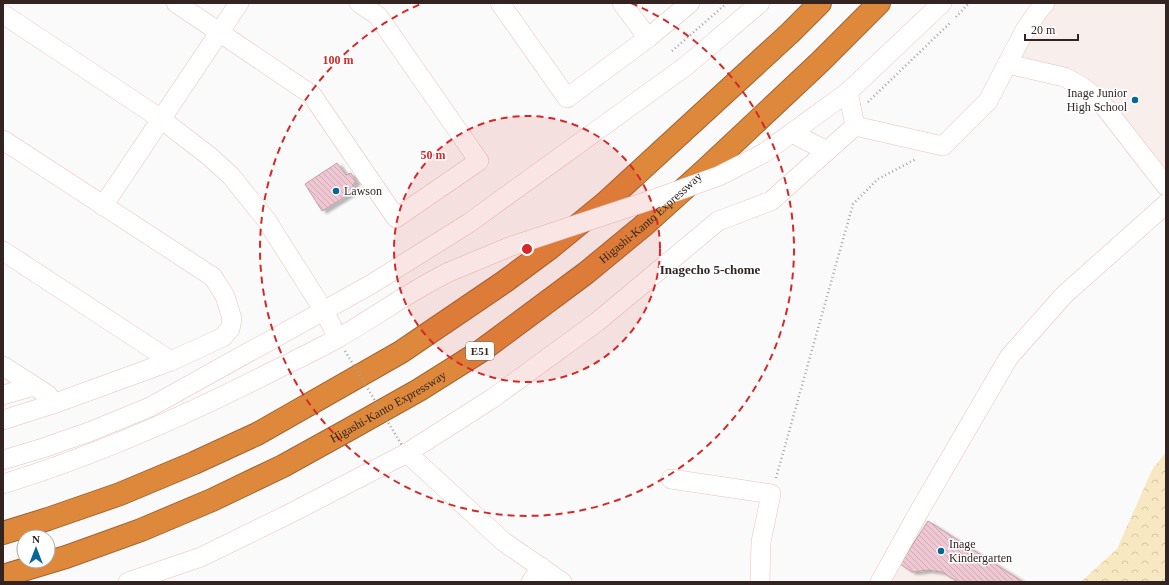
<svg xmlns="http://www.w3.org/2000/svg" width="1169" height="585" font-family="Georgia,serif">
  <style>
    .built { fill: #f8eeec }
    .forest { fill: url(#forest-crowns) }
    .building { fill: url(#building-back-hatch); stroke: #c39ea9; filter: url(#shadow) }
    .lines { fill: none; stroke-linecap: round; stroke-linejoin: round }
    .minor-casing { stroke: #e9c2bb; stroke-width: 20 }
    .highway-casing { stroke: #a26532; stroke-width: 24 }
    .path { stroke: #a8a2a1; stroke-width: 2.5; stroke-dasharray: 1 3; stroke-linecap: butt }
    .minor { stroke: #fff; stroke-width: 19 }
    .highway { stroke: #dd883b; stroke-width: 22 }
    .minor-bridge-casing { stroke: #e9c2bb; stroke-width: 20; stroke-linecap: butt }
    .path-bridge { stroke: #a8a2a1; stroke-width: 2.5; stroke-dasharray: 1 3; stroke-linecap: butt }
    .minor-bridge { stroke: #fff; stroke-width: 19 }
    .ring { fill: none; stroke: #d62828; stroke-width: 2; stroke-dasharray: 7 5 }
    .poi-dot { fill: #086696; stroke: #fff; stroke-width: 1.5 }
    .labels { text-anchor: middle; stroke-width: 3; stroke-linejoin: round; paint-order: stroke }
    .shield { fill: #fff; stroke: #706664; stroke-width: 1 }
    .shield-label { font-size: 11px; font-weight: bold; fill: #332422 }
    .poi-label { font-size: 12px; fill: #332422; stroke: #fff; text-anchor: start }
    .street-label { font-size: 12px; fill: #332422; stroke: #fff }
    .neighbourhood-label { font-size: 13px; font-weight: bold; fill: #332422; stroke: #fff }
    .centre { fill: #d62828; stroke: #fff; stroke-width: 2 }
    .ring-label { font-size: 12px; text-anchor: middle; font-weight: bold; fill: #d62828; stroke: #fff; stroke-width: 3; stroke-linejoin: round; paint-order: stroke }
  </style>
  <defs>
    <pattern id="forest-crowns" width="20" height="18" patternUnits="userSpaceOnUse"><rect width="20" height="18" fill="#f7e8c1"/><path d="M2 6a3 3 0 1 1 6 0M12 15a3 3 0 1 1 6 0" fill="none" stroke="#d4c7a6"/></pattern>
    <pattern id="building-back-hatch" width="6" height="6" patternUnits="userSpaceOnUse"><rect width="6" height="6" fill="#eec7d2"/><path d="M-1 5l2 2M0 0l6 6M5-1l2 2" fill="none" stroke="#cdabb4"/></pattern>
    <filter id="shadow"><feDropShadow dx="4.5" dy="2.5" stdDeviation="1" flood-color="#0004"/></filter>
  </defs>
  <rect width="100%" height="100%" fill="#fafafa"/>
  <g class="built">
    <polygon points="1050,3 1166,3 1166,176 1118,115 1016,58"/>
    <polygon points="925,519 1029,582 887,582"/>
  </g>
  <polygon class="forest" points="1166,452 1166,582 1081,582 1117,549 1152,470"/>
  <g class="building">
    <polygon points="337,163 346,175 351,173 356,182 352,185 356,190 322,211 305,184"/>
    <polygon points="928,521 1023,582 958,582 942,572 928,570 912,572 900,564"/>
  </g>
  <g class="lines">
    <g class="minor-casing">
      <g id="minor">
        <polyline points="176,3 312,95 396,218 479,161 378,16 359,3"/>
        <polyline points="500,3 567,98 648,38 690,3"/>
        <polyline points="622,3 648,38"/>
        <polyline points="3,14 161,119 209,156 231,176 267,221 324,311 338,338"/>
        <polyline points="1007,64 1064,77 1081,86 1100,101 1166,186"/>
        <polyline points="855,126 943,146 988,101 1025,30 1036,14 1045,3"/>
        <polyline points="792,133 827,151"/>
        <polyline points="3,140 213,277 225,296 232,319 230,329 223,337 171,361 53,404 3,420"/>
        <polyline points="764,153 848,92 942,3"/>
        <polyline points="103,206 239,3"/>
        <polyline points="3,251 171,361"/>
        <polyline points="3,366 48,395 53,404"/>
        <polyline points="3,395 34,386"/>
        <polyline points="407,453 504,542 562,582"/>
        <polyline points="3,460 43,448 89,432 150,407 370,285 469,223 686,66 760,3"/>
        <polyline points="671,479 771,494 761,542 760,582"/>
        <path d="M3,484C97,455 185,416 273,371C295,360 317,350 338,338C375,317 410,291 449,272"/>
        <polyline points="128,582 201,557 289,514 407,453 493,398 597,322 718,221 771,201 855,126 848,92"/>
        <polyline points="531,582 541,567"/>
        <polyline points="880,582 921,508 1009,357 1064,295 1166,204"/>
      </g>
    </g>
    <g class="highway-casing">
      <g id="highway">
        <polyline points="3,533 48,519 120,494 194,463 257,434 401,352 504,282 550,248 605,203 790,33 820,3"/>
        <path id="s1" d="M3,576L66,557L141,530L212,500L283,466L348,430L419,390L481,351L586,273L643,226L704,171L820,62L879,3"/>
      </g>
    </g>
    <g class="path">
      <polyline points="956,17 969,3"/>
      <polyline points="672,51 727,3"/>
      <polyline points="868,102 951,22"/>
      <polyline points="776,478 853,204 878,179 916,159"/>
    </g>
    <use href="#minor" class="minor"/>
    <use href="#highway" class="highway"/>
    <g class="minor-bridge-casing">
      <polyline id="minor-bridge" points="449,272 509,247 660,197 719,176 764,153"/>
    </g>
    <polyline class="path-bridge" points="345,351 403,447"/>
    <use href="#minor-bridge" class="minor-bridge"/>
  </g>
  <circle cx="527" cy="249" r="133" fill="#d62828" fill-opacity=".12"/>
  <g class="ring">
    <circle cx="527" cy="249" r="133"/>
    <path d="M631 3A267 267 0 1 1 423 3"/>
  </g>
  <g class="poi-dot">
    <circle cx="1135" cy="100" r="4"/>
    <circle cx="336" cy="191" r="4"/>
    <circle cx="941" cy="551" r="4"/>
  </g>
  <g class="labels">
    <rect class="shield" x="466" y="342" width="28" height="18" rx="3"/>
    <g class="shield-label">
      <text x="480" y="355">E51</text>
    </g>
    <g class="poi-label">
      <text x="1127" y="97" text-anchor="end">Inage Junior<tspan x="1127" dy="14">High School</tspan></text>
      <text x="344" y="195">Lawson</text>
      <text x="949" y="548">Inage<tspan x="949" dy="14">Kindergarten</tspan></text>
    </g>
    <g class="street-label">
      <text dy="4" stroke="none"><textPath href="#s1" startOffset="746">Higashi-Kanto Expressway</textPath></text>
      <text dy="4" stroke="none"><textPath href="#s1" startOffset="422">Higashi-Kanto Expressway</textPath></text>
    </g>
    <g class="neighbourhood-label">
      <text x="710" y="274">Inagecho 5-chome</text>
    </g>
  </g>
  <circle cx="527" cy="249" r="6" class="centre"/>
  <g class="ring-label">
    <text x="338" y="64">100 m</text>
    <text x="433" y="159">50 m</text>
  </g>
  <rect width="1169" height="585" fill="none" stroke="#332422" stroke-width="8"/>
  <g transform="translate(36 549)"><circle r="19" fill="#ffffff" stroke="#ada7a7"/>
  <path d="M0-3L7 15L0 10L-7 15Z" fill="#086696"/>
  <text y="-6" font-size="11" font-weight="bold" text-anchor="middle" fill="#332422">N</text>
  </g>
  <path d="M1025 34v6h53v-6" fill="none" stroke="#332422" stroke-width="2"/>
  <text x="1031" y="34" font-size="12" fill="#332422" stroke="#ffffff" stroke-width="3" paint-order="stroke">20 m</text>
</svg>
